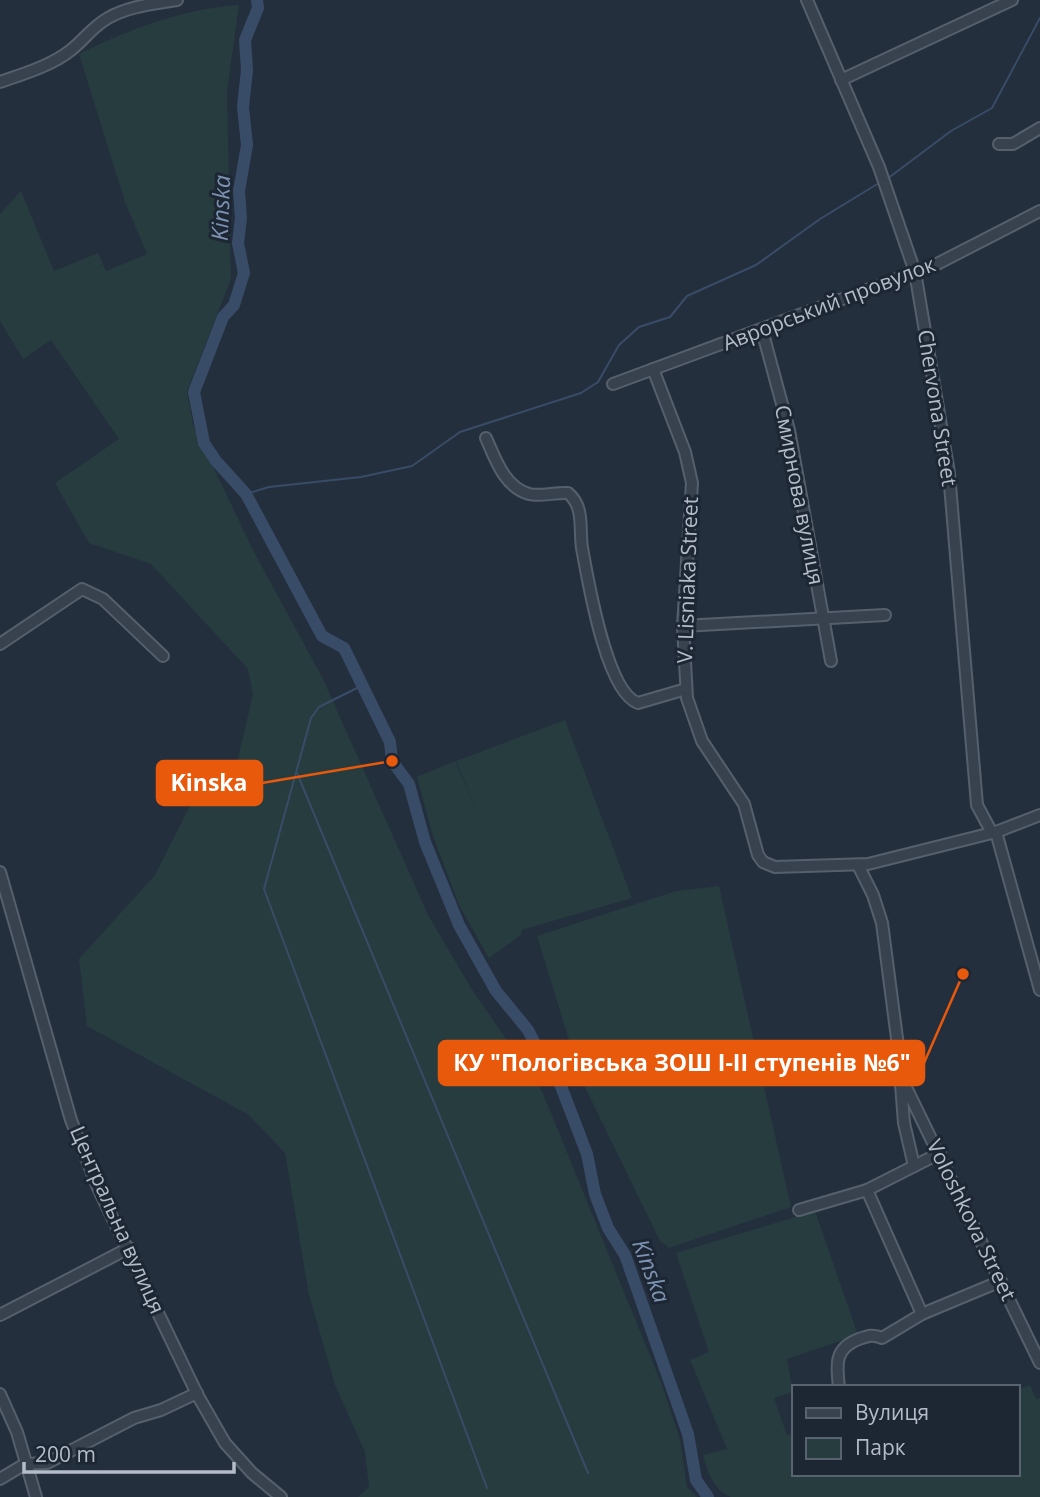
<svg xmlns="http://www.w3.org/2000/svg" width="1040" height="1497" font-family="'Open Sans',sans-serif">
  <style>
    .green { fill: #263c3f }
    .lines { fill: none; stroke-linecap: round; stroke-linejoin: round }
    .stream { stroke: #394c67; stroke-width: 2 }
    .river { stroke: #394c67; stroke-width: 12 }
    .minor-casing { stroke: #565f6c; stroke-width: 14 }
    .minor { stroke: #38414e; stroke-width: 10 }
    .labels { text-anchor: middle; stroke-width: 6; stroke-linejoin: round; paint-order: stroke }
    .street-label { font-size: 21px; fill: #b4bcc9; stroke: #1d2633 }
    .water-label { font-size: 23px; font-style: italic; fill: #7c92b1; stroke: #1d2633 }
    .leader { fill: none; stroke: #e8590c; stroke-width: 2.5 }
    .callout-dot { fill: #e8590c; stroke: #1d2633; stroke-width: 2.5 }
    .callout { fill: #e8590c; stroke: #e8590c; stroke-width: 2.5 }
    .callout-label { font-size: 23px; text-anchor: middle; font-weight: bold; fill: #fff }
  </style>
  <rect width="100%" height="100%" fill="#242f3e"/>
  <g class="green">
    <path d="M239,5L227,92L231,279L187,391L193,425L254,552L323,679L429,917L473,991L542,1091L662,1385L680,1439L687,1487L697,1497H358L369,1487L365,1452L335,1385L309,1295L285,1153L249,1115L87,1026L79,959L155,875L193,800L234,776L253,694L248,669L151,564L89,543L55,483L119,439L51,340L23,359L0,321V214L21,191L54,271L98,253L106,271L147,254L125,202L79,54C130,29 182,9 239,5Z"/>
    <polygon points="565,720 632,898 521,930 522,934 489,958 459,905 433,836 417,777 455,761 478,813 456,761"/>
    <polygon points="719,886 791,1207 669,1248 660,1241 581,1079 537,936 676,891"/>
    <path d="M815,1211L858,1335L787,1359L793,1392L774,1398L787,1435L793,1434V1474H1017V1390L1030,1385L1036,1399L1040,1398V1497H731C713,1490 708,1472 703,1455L727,1449L690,1360L709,1352L676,1253Z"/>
  </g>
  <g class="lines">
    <g class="stream">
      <polyline points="887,179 951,131 992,108 1040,18"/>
      <polyline points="246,494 269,487 361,477 412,466 460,432 581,393 598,382 619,345 639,327 670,317 687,296 756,265 820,219 879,183"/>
      <polyline points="361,686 319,707 311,718 264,889 487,1488"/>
      <polyline points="297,773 588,1473"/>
    </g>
    <polyline class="river" points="257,0 258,8 245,40 247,70 243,107 247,145 239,191 241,218 238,243 244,273 234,305 223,317 194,392 204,443 216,461 246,494 322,636 344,648 390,742 392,761 409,784 425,842 459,925 496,991 528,1030 542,1057 554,1068 587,1154 595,1194 608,1228 625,1255 688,1434 696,1480 708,1497"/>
    <g class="minor-casing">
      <g id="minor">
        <polyline points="807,0 879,167 915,272 949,473 977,805 992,833"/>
        <polyline points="841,80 1012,0"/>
        <path d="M0,82C23,74 51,66 71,50C84,40 92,27 108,18C129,6 153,4 177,0"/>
        <polyline points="999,144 1013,144 1040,128"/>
        <polyline points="762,330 789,430 831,661"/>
        <polyline points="653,369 685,452 692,483 683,626 687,698 702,741 744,804 758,855 763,862 775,867 868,864 996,832 1040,815"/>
        <polyline points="613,384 937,264 1040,211"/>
        <path d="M486,438C495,458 504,487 529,494C540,497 556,492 568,493C585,507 579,529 582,548C588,580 606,692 638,703L686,689"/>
        <polyline points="683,626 885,615"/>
        <polyline points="0,644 82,589 103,599 163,656"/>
        <polyline points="996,832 1040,990"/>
        <polyline points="858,865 873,895 882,923 898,1046 904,1123 914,1166"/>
        <polyline points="0,872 71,1120 98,1188 198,1396 225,1443 252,1473 281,1497"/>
        <polyline points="901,1077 1040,1363"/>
        <polyline points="867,1190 922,1314"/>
        <polyline points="799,1210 867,1190 940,1153"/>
        <polyline points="0,1315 129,1248"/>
        <path d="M839,1387C836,1363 835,1348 859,1339C868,1336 873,1334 882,1338L922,1314L1001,1281"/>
        <polyline points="0,1394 17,1432 36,1497"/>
        <polyline points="0,1479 25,1464 47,1463 134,1418 161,1410 197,1393"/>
      </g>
    </g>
    <use href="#minor" class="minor"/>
  </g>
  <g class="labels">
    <g class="street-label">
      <text transform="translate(829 304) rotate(-21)" y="7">Аврорський провулок</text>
      <text transform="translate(937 408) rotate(81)" y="7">Chervona Street</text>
      <text transform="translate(799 495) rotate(79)" y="7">Смирнова вулиця</text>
      <text transform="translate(688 580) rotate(-88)" y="7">V. Lisniaka Street</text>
      <text transform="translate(117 1220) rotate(66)" y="7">Центральна вулиця</text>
      <text transform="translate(971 1220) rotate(64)" y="7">Voloshkova Street</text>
    </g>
    <g class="water-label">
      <text transform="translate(221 208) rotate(-88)" y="8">Kinska</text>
      <text transform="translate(651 1271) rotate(69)" y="8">Kinska</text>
    </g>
  </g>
  <path class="leader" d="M392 761L262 783M963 974L924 1063"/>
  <g class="callout-dot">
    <circle cx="392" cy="761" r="7"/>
    <circle cx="963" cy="974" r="7"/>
  </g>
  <g class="callout">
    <rect x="157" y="761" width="105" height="44" rx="7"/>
    <rect x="439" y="1041" width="485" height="44" rx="7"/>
  </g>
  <g class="callout-label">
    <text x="209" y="791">Kinska</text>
    <text x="682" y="1071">КУ "Пологівська ЗОШ І-ІІ ступенів №6"</text>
  </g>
  <rect x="792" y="1385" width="228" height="91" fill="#1d2633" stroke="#59626f" stroke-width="2"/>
  <rect x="806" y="1408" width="35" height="10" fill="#38414e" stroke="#59626f" stroke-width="2"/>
  <text x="855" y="1420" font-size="21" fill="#b4bcc9">Вулиця</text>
  <rect x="806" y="1438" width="35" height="21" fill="#263c3f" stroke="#59626f" stroke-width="2"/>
  <text x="855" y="1455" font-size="21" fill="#b4bcc9">Парк</text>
  <path d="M24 1462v10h210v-10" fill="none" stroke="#b4bcc9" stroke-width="3.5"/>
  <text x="35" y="1462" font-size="21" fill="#b4bcc9" stroke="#1d2633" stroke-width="5" paint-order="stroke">200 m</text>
</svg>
